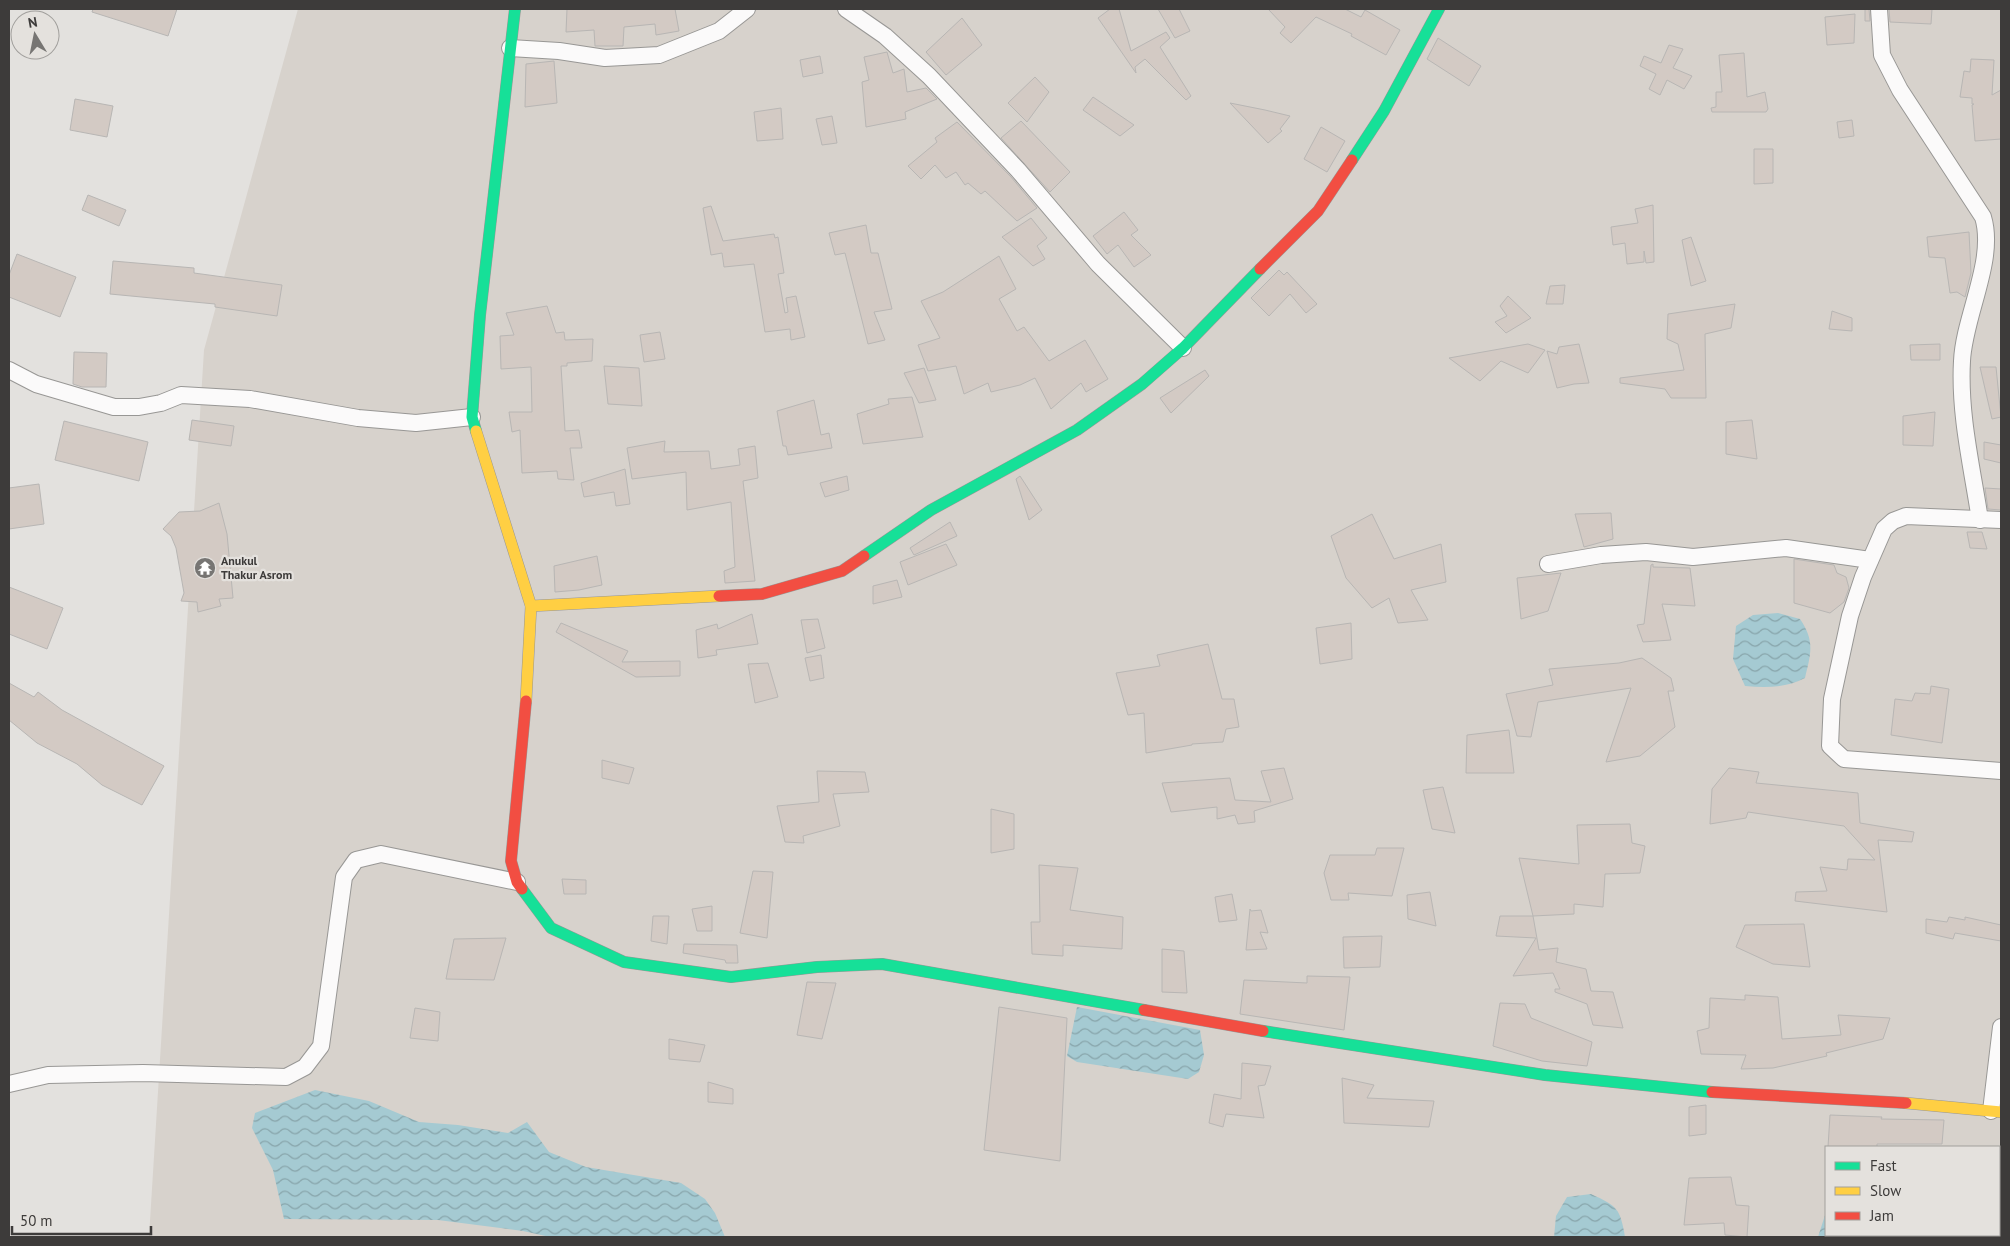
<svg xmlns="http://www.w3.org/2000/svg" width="2010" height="1246" font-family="'PT Sans',sans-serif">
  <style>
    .built { fill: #d7d2cc; fill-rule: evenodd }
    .water { fill: url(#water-waves) }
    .building { fill: #d3cac4; stroke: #b8b6b4 }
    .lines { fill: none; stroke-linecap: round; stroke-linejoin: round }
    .street-casing { stroke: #989795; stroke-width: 18 }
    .fast-casing { stroke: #989795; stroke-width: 12 }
    .slow-casing { stroke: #989795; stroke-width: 12 }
    .jam-casing { stroke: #989795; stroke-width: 12 }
    .street { stroke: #fbfafa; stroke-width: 16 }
    .fast { stroke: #16e098; stroke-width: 11 }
    .slow { stroke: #ffcf43; stroke-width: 11 }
    .jam { stroke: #f24e42; stroke-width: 11 }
    .labels { text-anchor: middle; stroke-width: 4.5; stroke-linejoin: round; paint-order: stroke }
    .poi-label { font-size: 12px; font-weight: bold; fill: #3d3b3a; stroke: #e4e1dd; text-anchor: start }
  </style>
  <defs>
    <pattern id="water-waves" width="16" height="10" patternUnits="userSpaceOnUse" patternTransform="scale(1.25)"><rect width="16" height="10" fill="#a5cad2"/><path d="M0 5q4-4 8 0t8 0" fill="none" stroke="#88a5ab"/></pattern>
  </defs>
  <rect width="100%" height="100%" fill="#e3e1de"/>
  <path class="built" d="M298,9H2001V1237H149L204,350ZM1826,1147H1999V1235H1826Z"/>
  <g class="water">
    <path d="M1778,613L1800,619C1815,641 1811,653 1805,678C1786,688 1765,688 1745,686L1733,659L1736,626L1753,615Z"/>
    <polygon points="1077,1007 1200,1030 1204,1055 1199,1072 1188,1079 1077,1062 1067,1056"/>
    <polygon points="315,1090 369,1101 419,1122 458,1125 508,1133 527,1122 549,1152 586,1167 681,1183 705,1199 715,1213 725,1237 550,1237 523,1231 438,1220 284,1219 273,1170 252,1128 255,1113"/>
    <polygon points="2001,1185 2001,1237 1975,1237 1975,1235 1999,1235 1999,1186"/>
    <path d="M1591,1194C1617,1206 1620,1208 1625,1237H1554L1556,1216L1567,1197Z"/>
    <polygon points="1826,1212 1826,1235 1840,1235 1839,1237 1818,1237"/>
    <polygon points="1851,1235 1956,1235 1956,1237 1852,1237"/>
  </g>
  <g class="building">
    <polygon points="93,9 177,9 168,36 92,12"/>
    <polygon points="567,9 675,9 679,31 656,35 655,24 624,27 623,46 595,46 594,30 566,32"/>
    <polygon points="1110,9 1119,9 1131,51 1166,32 1170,38 1160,47 1191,96 1186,100 1145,59 1135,67 1136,73 1098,18"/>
    <polygon points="1158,9 1179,9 1190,31 1175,38"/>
    <polygon points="1268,9 1345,9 1361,17 1365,10 1400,30 1386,55 1351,36 1352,34 1316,17 1291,43 1280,33 1285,27"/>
    <polygon points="1865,9 1869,9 1870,21 1865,21"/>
    <polygon points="1889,9 1932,9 1931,24 1890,22"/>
    <polygon points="1855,14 1854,43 1827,45 1825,17"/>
    <polygon points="962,18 982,45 946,75 926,52"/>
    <polygon points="1438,38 1481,66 1469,86 1427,59"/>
    <polygon points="1669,45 1683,49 1673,68 1692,76 1684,89 1667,80 1660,95 1649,89 1656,74 1640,66 1644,56 1661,63"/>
    <polygon points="887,52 893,73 904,69 907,92 926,88 937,99 905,112 906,119 866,127 862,82 869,80 864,57"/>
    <polygon points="1744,53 1747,97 1765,92 1768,109 1766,112 1712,112 1711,108 1716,107 1716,92 1722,92 1719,55"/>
    <polygon points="820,56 823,73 803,77 800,60"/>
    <polygon points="1971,59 1994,60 1992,95 2001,90 2001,139 1975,141 1972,105 1974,104 1972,104 1972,98 1960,97 1964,71 1970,72"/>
    <polygon points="554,61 557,103 525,107 526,64"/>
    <polygon points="1035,77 1049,92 1027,122 1008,103"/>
    <polygon points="1093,97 1134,125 1120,136 1083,110"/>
    <polygon points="75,99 113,106 107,137 70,130"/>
    <polygon points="1230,103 1265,110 1290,116 1280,129 1282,131 1268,143"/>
    <polygon points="781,108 783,139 757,141 754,112"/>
    <polygon points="832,116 837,143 822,145 816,119"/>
    <polygon points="1852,120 1854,136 1839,138 1837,122"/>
    <polygon points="1021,121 1070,172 1050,192 1001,138"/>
    <polygon points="957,122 1011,177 1037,208 1017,221 985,191 981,194 968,183 965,185 956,172 946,178 935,165 921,179 908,166 937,142 935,138"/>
    <polygon points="1321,127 1345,141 1327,172 1304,159"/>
    <polygon points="1754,149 1773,149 1773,183 1754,184"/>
    <polygon points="88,195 126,210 119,226 82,210"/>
    <polygon points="1653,205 1654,262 1646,263 1644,251 1644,262 1627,264 1625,243 1613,245 1611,227 1638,223 1635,209"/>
    <polygon points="711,206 723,241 774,234 775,238 778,237 784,273 778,274 785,313 788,312 786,298 796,296 805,337 791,340 790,329 765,332 754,264 724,267 722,253 711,255 703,208"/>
    <polygon points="1124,212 1138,230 1131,235 1151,255 1134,267 1118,245 1107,254 1093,236"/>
    <polygon points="1031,218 1047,238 1037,246 1045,259 1033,266 1002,237"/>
    <polygon points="866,225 871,253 878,253 892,309 874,312 885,340 868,344 845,253 835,255 829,233"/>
    <polygon points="1969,232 1971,273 1965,297 1957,292 1950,293 1945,258 1929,257 1927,237"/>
    <polygon points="1691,237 1706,281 1691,286 1682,240"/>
    <polygon points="17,254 76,277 60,317 9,297 9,275"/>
    <polygon points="999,256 1016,289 999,299 1017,331 1024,327 1049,361 1085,340 1108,379 1086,392 1081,383 1051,409 1035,378 1020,385 991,392 988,383 964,394 956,366 928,371 918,345 940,338 921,301 943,292"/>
    <polygon points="113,261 194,268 194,273 282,285 277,316 215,307 215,304 110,294"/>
    <polygon points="1279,270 1284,275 1287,272 1317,304 1306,313 1290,294 1269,316 1251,298"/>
    <polygon points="1565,285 1563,304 1546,304 1550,286"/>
    <polygon points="1508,296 1531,318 1506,333 1495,322 1507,316 1500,306"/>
    <polygon points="1735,304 1731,328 1705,334 1706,398 1671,398 1665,389 1620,383 1620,378 1684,370 1678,344 1667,339 1668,314"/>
    <polygon points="547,306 556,333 564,332 565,340 593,339 592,361 567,363 567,366 561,366 565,431 579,430 582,448 570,448 574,480 558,479 557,471 522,473 520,430 512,432 509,412 532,412 531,367 501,369 500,336 514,335 506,313"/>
    <polygon points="1832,311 1852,318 1852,331 1829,329"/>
    <polygon points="660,332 665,359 644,362 640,335"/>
    <polygon points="1528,344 1545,350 1528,373 1501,361 1480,381 1449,358"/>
    <polygon points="1579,344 1589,383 1574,384 1557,388 1547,351 1557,354 1559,347"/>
    <polygon points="1940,344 1940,360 1911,360 1910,345"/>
    <polygon points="74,352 107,353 106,387 82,387 73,384"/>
    <polygon points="604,366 639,368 642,406 608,404"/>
    <polygon points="1980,367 1996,367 2001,417 1992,419"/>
    <polygon points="924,368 936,400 919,403 904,373"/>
    <polygon points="1205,370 1209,376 1171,413 1160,398"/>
    <polygon points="912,397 923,437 863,444 857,414 889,404 888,399"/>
    <polygon points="814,400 821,435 829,433 832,448 788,455 786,446 783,446 777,411"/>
    <polygon points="1935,412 1933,446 1903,445 1903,416"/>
    <polygon points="192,420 234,426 231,446 189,440"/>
    <polygon points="1752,420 1757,459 1726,454 1726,422"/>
    <polygon points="64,421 148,442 139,481 55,460"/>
    <polygon points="665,441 664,452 709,451 711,469 740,465 738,449 755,446 758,478 743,481 755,581 725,583 724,571 735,567 731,502 687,510 686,472 632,479 627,448"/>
    <polygon points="1984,442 2001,445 2001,463 1984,459"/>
    <polygon points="625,469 630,504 616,506 614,492 584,497 581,483"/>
    <polygon points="847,476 849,490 825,497 820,483"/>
    <polygon points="1020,476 1042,510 1029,520 1016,479"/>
    <polygon points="39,484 44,524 9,529 9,488"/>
    <polygon points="1985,488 2001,489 2001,510 1988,509"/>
    <polygon points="219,503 227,534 233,598 219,599 221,606 198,612 197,602 181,601 184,593 176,548 171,536 163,529 179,512 200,511"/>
    <polygon points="1611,513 1613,539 1584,547 1575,514"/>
    <polygon points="1372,514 1394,559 1441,544 1446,582 1411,590 1428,620 1398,623 1389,598 1372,608 1346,578 1331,536"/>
    <polygon points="950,522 957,536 914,555 910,548"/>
    <polygon points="1967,532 1982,532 1987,549 1970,548"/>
    <polygon points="946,544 957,565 908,585 900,562"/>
    <polygon points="597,556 602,585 579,590 555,592 554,566"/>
    <polygon points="1794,559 1834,565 1837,573 1846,577 1849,588 1844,602 1830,613 1794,603"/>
    <polygon points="1653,564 1653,567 1690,568 1695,606 1662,604 1671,640 1643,642 1637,625 1644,624 1651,565"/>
    <polygon points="1561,573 1548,611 1521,619 1517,578"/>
    <polygon points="897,580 902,597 873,604 873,586"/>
    <polygon points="9,587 63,608 47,649 9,634"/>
    <polygon points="752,614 758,644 716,650 717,655 698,658 696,630 717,624 718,629"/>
    <polygon points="818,619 825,648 807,653 801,620"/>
    <polygon points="561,623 628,651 622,662 680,661 680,676 636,677 556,632"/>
    <polygon points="1351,623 1352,659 1320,664 1316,628"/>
    <polygon points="1208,644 1222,699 1234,699 1239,727 1226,729 1223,742 1192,744 1192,745 1146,753 1144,713 1128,715 1116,673 1160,666 1157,655"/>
    <polygon points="821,655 824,678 810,681 805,658"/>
    <polygon points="1642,658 1671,678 1674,691 1668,691 1675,727 1640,756 1606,762 1631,688 1538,702 1531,737 1517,736 1506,694 1553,685 1549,669 1619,663"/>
    <polygon points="768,663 778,697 755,703 748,664"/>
    <polygon points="9,683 34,697 38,692 62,710 164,766 142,805 102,785 77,764 37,743 9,720"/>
    <polygon points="1931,686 1949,689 1942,743 1891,735 1895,699 1912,701 1915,693 1930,694"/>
    <polygon points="1509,730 1514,773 1466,773 1467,735"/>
    <polygon points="602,760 634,768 629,784 602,778"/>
    <polygon points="1284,768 1293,799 1254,811 1255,822 1238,824 1235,815 1217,819 1217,807 1171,812 1162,783 1230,778 1235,800 1271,802 1261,771"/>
    <polygon points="1729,768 1759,772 1756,783 1858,793 1860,823 1914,832 1912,842 1878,840 1887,912 1795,901 1796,892 1827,891 1820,867 1847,870 1848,859 1875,860 1844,826 1748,812 1746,818 1710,824 1712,789"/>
    <polygon points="817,771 865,772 869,792 833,794 840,826 803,836 804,843 785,842 777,806 819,802"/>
    <polygon points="1443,787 1455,833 1432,829 1423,790"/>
    <polygon points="991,809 1014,814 1014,849 991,853"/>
    <polygon points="1630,824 1632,843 1645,846 1640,873 1605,874 1603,907 1574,904 1574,914 1533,916 1519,858 1579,864 1577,825"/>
    <polygon points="1377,848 1404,848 1392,896 1348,893 1349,900 1331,900 1324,873 1330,855 1375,855"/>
    <polygon points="1039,865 1078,868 1070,910 1123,917 1122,949 1063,945 1063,956 1032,954 1031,922 1040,922"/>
    <polygon points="753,871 773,872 767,938 740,933"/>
    <polygon points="562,879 586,880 586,894 564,894"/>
    <polygon points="1430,892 1436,926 1408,919 1407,895"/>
    <polygon points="1232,894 1237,920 1219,922 1215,897"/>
    <polygon points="712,906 712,931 697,931 692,909"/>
    <polygon points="1250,909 1251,911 1261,910 1268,933 1260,932 1267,949 1246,950"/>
    <polygon points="653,916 669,916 667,944 651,941"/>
    <polygon points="1500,916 1533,916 1539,950 1558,948 1556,962 1586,969 1591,991 1613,992 1623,1028 1593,1025 1587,1004 1555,992 1555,989 1560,989 1553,973 1513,976 1536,938 1496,936"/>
    <polygon points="1949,917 1965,920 1965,917 2001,925 2001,941 1955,933 1953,939 1926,933 1926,919 1947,922"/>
    <polygon points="1804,924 1810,967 1773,964 1736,947 1745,925"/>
    <polygon points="1382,936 1380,967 1344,968 1343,937"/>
    <polygon points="506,938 494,980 446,979 454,939"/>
    <polygon points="684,944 737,945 738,963 726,963 725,960 683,953"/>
    <polygon points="1162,949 1184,951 1187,993 1162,992"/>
    <polygon points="1307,976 1350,977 1344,1030 1240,1014 1244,980 1307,983"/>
    <polygon points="807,982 836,983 822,1039 797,1035"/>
    <polygon points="1745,995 1778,997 1782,1039 1841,1035 1838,1015 1890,1018 1883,1039 1826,1053 1827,1056 1773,1068 1741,1069 1746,1055 1701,1054 1697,1031 1709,1028 1710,998 1745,1000"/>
    <polygon points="1500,1003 1525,1004 1531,1018 1592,1042 1587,1066 1542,1061 1493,1046"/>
    <polygon points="999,1007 1067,1018 1060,1161 984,1150"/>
    <polygon points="415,1008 440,1012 438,1041 410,1038"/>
    <polygon points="669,1039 705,1045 700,1062 669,1059"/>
    <polygon points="1242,1063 1271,1066 1265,1085 1258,1086 1264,1118 1226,1114 1223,1127 1209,1123 1214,1094 1241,1099"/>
    <polygon points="1342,1078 1374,1085 1367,1098 1434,1101 1429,1127 1344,1123"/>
    <polygon points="708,1082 733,1089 733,1104 708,1102"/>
    <polygon points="1706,1105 1706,1134 1689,1136 1689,1107"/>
    <polygon points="1830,1115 1882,1117 1881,1119 1944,1120 1942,1144 1877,1144 1877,1147 1828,1147"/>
    <polygon points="1731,1177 1736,1205 1749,1206 1747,1237 1725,1235 1724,1223 1684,1225 1689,1178"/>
  </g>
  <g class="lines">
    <g class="street-casing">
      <g id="street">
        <polyline points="846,9 885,36 929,76 1018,170 1098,264 1183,348"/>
        <path d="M1879,9L1882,55L1900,90L1983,217C1996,260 1964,316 1962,361C1959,414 1972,467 1980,520"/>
        <polyline points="510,48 559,51 605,58 659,55 719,31 747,9"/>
        <polyline points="9,370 36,384 114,407 139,407 161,403 181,395 250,399 358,418 416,423 472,417"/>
        <polyline points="2001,520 1906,516 1893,521 1884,529 1863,577 1850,616 1832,699 1830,746 1844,759 2001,771"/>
        <polyline points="1548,564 1601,555 1646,552 1693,557 1786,548 1870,560"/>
        <polyline points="9,1084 48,1075 143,1073 286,1077 305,1067 321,1046 344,877 356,860 381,854 517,882"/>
        <polyline points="1991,1111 2001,1027"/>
      </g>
    </g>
    <g class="fast-casing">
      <g id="fast">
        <polyline points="1352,160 1384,111 1439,9"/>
        <polyline points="476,431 472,417 480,315 515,9"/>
        <polyline points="864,556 931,510 1077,430 1142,384 1183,348 1260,269"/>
        <polyline points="522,889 551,928 624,962 731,977 817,967 882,964 1144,1010"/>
        <polyline points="1263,1031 1545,1075 1712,1092"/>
      </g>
    </g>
    <g class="slow-casing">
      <g id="slow">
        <polyline points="476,431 531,606 526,701"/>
        <polyline points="531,606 719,596"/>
        <polyline points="1906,1103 2001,1112"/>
      </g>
    </g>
    <g class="jam-casing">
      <g id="jam">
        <polyline points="1260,269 1318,211 1352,160"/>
        <polyline points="719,596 762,594 842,571 864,556"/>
        <polyline points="522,889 517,882 511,861 526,701"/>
        <polyline points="1144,1010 1263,1031"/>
        <polyline points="1712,1092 1906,1103"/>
      </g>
    </g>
    <use href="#street" class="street"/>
    <use href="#fast" class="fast"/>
    <use href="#slow" class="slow"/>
    <use href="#jam" class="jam"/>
  </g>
  <defs>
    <g id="temple-disc" transform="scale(1.125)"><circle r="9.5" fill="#777573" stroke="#e4e1dd"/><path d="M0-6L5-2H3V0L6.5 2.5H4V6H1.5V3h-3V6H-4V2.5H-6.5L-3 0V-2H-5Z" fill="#fff"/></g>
  </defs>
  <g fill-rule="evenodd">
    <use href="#temple-disc" x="205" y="568"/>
  </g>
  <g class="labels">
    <g class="poi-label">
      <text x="221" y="565">Anukul<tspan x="221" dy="14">Thakur Asrom</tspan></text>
    </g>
  </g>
  <rect width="2010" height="1246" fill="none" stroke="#3d3b3a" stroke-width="20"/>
  <rect x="1825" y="1146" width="175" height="90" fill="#e4e1dd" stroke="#a19f9c"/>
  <rect x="1835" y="1162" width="25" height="8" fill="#16e098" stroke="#a19f9c"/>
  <text x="1870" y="1171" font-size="15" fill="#3d3b3a">Fast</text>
  <rect x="1835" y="1187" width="25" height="8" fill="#ffcf43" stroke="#a19f9c"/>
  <text x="1870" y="1196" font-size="15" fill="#3d3b3a">Slow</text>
  <rect x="1835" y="1212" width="25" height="8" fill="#f24e42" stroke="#a19f9c"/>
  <text x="1870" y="1221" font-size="15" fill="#3d3b3a">Jam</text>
  <g transform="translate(35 35) rotate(350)"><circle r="24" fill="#e4e1dd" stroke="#a19f9c"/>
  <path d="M0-4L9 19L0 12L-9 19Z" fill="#777573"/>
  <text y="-8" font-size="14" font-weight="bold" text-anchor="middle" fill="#3d3b3a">N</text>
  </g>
  <path d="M12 1226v8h139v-8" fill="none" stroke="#3d3b3a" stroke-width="2.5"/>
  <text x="20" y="1226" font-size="15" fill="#3d3b3a" stroke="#e4e1dd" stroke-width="4" paint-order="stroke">50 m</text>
</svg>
